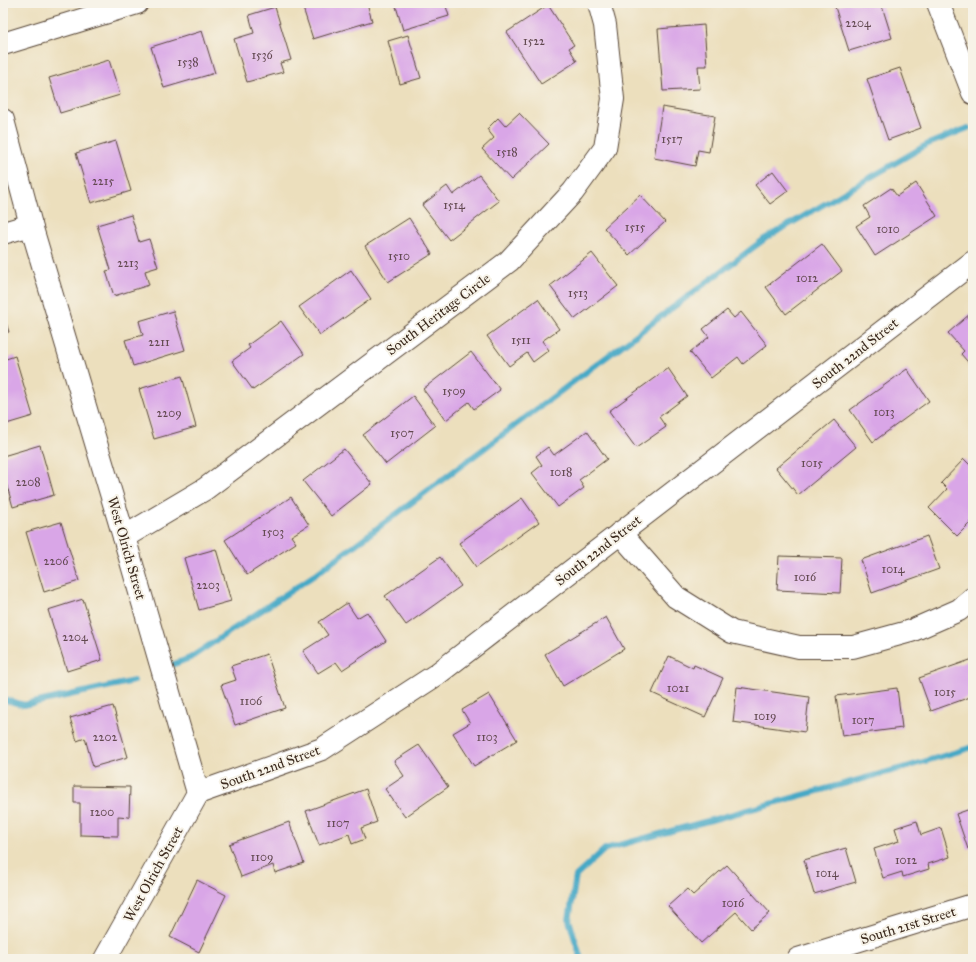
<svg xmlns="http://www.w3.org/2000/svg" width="976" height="962" font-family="'IM FELL Great Primer',serif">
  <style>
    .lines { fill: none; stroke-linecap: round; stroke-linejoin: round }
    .stream { stroke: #46a9c6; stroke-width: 6 }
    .building { fill: #d9a6e7 }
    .minor-casing { stroke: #564536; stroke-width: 24 }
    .minor { stroke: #fff; stroke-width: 22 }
    .labels { text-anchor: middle; stroke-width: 4; stroke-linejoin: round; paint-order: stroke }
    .number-label { font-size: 12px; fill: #624950 }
    .street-label { font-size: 14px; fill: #3b2a1e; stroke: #f7f3e8 }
  </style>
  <rect width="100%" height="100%" fill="#f7f3e8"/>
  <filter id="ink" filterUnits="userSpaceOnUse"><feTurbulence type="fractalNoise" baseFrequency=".025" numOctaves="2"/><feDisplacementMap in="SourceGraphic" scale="8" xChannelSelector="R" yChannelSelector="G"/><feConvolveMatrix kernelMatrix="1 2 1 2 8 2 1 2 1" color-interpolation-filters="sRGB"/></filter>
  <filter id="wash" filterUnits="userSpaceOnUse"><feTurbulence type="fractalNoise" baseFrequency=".012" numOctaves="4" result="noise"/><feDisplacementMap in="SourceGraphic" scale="16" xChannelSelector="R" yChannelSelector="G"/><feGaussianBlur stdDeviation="0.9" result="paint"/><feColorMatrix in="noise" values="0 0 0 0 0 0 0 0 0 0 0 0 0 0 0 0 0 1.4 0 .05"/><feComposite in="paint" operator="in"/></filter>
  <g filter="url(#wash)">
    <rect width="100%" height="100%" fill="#ecdfbd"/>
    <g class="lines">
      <g class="stream">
        <polyline points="169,666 190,658 316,574 766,238 928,144 968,128"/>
        <polyline points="3,699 24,705 134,681"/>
        <polyline points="581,959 569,920 576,876 605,849 906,767 973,747"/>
      </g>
    </g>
    <g id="blocks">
      <g class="building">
        <polygon points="307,3 367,3 372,21 313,39 302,5"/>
        <polygon points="395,3 445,3 449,16 403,30"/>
        <polygon points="848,3 881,3 892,38 849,51 835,7"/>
        <polygon points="548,5 574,45 569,48 577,61 541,84 507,32"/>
        <polygon points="275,7 291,60 280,63 283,72 247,82 234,39 254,33 249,15"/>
        <polygon points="704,25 707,66 698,66 700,89 663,91 658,29"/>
        <polygon points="202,31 215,73 164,88 151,47"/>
        <polygon points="408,35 421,78 400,84 388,41"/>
        <polygon points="109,60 120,95 60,113 49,78"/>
        <polygon points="900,68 921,128 888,140 867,79"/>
        <polygon points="662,107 715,116 709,152 698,150 695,166 654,158"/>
        <polygon points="519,113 549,144 511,180 482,149 494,138 487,129 498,118 505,126"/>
        <polygon points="116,141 131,191 91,203 76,153"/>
        <polygon points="773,171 788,191 770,204 755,185"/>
        <polygon points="479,175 499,201 449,240 422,205 447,186 453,195"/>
        <polygon points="916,183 937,216 875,256 856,226 870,217 864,206 891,188 897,196"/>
        <polygon points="640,195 665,222 629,255 604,228"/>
        <polygon points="131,215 139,242 149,239 158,267 145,271 149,285 114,296 106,271 111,270 97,225"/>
        <polygon points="409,218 432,254 388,282 365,246"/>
        <polygon points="822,244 842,271 786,314 766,287"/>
        <polygon points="592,253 618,286 575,319 550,286"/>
        <polygon points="351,270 371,299 320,335 299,307"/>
        <polygon points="538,299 559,329 542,341 549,350 533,362 527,353 509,366 487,336"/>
        <polygon points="727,310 734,318 741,312 767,345 743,364 738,357 711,378 690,352 709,337 703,329"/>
        <polygon points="173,311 185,350 133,366 125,340 143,335 139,321"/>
        <polygon points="3,313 9,332 3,333"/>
        <polygon points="971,313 973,315 973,368 961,354 964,351 948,333"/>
        <polygon points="281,321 304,354 253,390 232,361 250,348 248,345"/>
        <polygon points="471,352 500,390 474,409 469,402 446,420 423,389"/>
        <polygon points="15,356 33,416 3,425 3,360"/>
        <polygon points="668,368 687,396 659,417 666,427 636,448 609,411"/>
        <polygon points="907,369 929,401 873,442 850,410"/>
        <polygon points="182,376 196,427 154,439 139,389"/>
        <polygon points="413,396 435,426 386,464 363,435"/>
        <polygon points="834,420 856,447 798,495 776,468"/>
        <polygon points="587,431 607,459 579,480 584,488 558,507 532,473 542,465 536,456 548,447 554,455"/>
        <polygon points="40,445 54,495 13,507 3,472 3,456"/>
        <polygon points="344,449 372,484 331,516 303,481"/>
        <polygon points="964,459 973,468 973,520 957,536 929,508 947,489 941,483"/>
        <polygon points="291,497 309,525 291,536 296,543 247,575 225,540"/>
        <polygon points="522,498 539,522 476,567 459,543"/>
        <polygon points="61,522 79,581 44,592 26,532"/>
        <polygon points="927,536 939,569 872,593 861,560"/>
        <polygon points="216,549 231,601 199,610 184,558"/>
        <polygon points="779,556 842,558 840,593 777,590"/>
        <polygon points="440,557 461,586 406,625 385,596"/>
        <polygon points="83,599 102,660 67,671 48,610"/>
        <polygon points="347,603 357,618 367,612 386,641 342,670 336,662 318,673 303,651 328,635 319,622"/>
        <polygon points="606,617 624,649 563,686 545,654"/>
        <polygon points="267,654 285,708 235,725 221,685 236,680 231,666"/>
        <polygon points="669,656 693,668 694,665 723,678 705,717 652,693"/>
        <polygon points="973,659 973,696 931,711 919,678"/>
        <polygon points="737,687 809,697 805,732 733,722"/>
        <polygon points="897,688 902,728 842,736 836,696"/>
        <polygon points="489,694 517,740 474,766 453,733 470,723 462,710"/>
        <polygon points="113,706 128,757 93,767 85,738 77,741 70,718"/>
        <polygon points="419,745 448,787 405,817 385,789 404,776 394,761"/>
        <polygon points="74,786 130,787 129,817 118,816 118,836 80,835 80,803 74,803"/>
        <polygon points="366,789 377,822 361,828 365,839 352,844 349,834 319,845 306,811"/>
        <polygon points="973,808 973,847 968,849 956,814"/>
        <polygon points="917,821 921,835 941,828 950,857 928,864 929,869 903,877 902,872 883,878 874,849 899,841 895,828"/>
        <polygon points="289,822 304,863 275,873 273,865 241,877 229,844"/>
        <polygon points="846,848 856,882 814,894 804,860"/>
        <polygon points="727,865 770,913 751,929 736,912 701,943 668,906 687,889 693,895"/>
        <polygon points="197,880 226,895 199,952 170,937"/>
      </g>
    </g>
  </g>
  <g filter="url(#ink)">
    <use href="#blocks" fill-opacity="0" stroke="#564536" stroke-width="1"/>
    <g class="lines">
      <g class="minor-casing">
        <g id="minor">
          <polyline points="938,3 973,93"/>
          <polyline points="3,44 137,3"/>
          <polyline points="3,120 31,225 124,537 198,793 105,959"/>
          <polyline points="3,233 31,225"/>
          <polyline points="620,533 676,597 732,632 799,647 853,647 911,631 959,610 973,598"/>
          <polyline points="124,537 205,489 509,261 573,192 605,148 613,99 605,25 599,3"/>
          <polyline points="198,793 322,749 436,675 973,262"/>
          <polyline points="798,959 973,905"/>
        </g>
      </g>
      <use href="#minor" class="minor"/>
    </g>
  </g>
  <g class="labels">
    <g class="number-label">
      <text x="858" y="27">2204</text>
      <text x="534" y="45">1522</text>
      <text x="262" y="59">1536</text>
      <text x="188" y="66">1538</text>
      <text x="672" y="143">1517</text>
      <text x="507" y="156">1518</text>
      <text x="103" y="185">2215</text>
      <text x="454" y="209">1514</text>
      <text x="635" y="231">1515</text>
      <text x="888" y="233">1010</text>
      <text x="399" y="260">1510</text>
      <text x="128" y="267">2213</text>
      <text x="807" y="282">1012</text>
      <text x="578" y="297">1513</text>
      <text x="521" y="344">1511</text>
      <text x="159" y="346">2211</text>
      <text x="454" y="395">1509</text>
      <text x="884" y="416">1013</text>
      <text x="169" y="417">2209</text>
      <text x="402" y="437">1507</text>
      <text x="812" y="467">1015</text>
      <text x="561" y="476">1018</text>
      <text x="28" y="486">2208</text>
      <text x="273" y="536">1503</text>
      <text x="56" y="565">2206</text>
      <text x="893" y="573">1014</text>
      <text x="805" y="581">1016</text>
      <text x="208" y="589">2203</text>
      <text x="75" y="641">2204</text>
      <text x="678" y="692">1021</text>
      <text x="945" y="696">1015</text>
      <text x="251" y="705">1106</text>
      <text x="765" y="720">1019</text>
      <text x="863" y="724">1017</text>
      <text x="105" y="741">2202</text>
      <text x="487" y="741">1103</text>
      <text x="102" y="816">1200</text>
      <text x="338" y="827">1107</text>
      <text x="262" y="861">1109</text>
      <text x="906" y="864">1012</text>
      <text x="827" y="877">1014</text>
      <text x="733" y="907">1016</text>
    </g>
    <g class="street-label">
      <text transform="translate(438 314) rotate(-37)" y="5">South Heritage Circle</text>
      <text transform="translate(855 353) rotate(-38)" y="5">South 22nd Street</text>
      <text transform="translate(127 548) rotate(74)" y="5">West Olrich Street</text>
      <text transform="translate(598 550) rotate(-38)" y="5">South 22nd Street</text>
      <text transform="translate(270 767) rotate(-20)" y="5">South 22nd Street</text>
      <text transform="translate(153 874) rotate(-61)" y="5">West Olrich Street</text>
      <text transform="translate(908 925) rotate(-17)" y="5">South 21st Street</text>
    </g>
  </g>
  <rect width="976" height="962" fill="none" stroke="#f7f3e8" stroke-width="16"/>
</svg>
